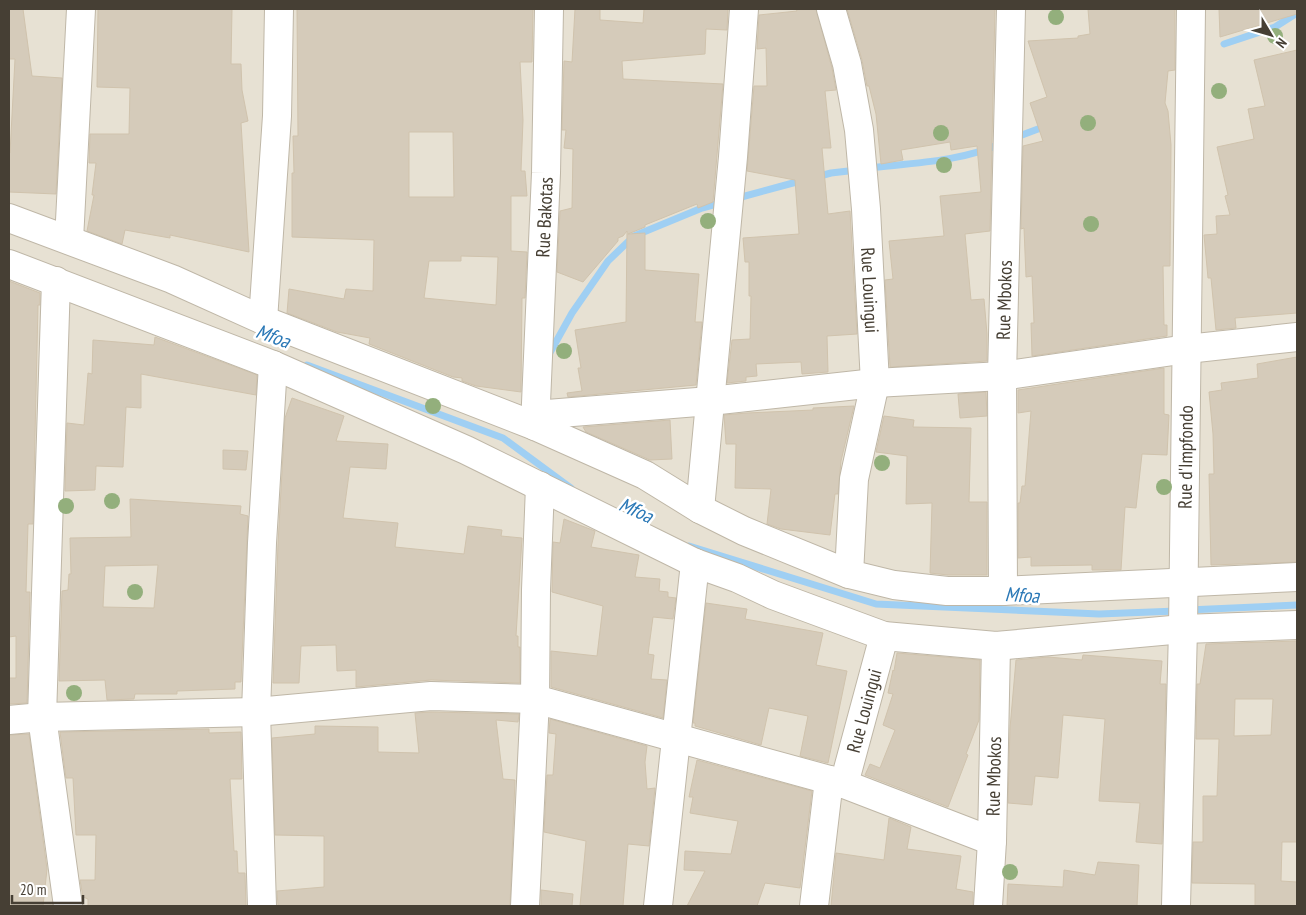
<svg xmlns="http://www.w3.org/2000/svg" width="1306" height="915" font-family="'PT Sans Narrow',sans-serif">
  <style>
    .residential { fill: #e7e1d3 }
    .lines { fill: none; stroke-linecap: round; stroke-linejoin: round }
    .stream { stroke: #9fcff3; stroke-width: 7 }
    .building { fill: #d5cbba; stroke: #d0c3ad; fill-rule: evenodd }
    .minor-casing { stroke: #bfb7a7; stroke-width: 30 }
    .minor { stroke: #fff; stroke-width: 28 }
    .tree { fill: #93af7c }
    .labels { text-anchor: middle; stroke-width: 5; stroke-linejoin: round; paint-order: stroke }
    .street-label { font-size: 19px; fill: #463f34; stroke: #fff }
    .water-label { font-size: 20px; font-style: italic; fill: #2a78b6; stroke: #fff }
  </style>
  <rect width="100%" height="100%" fill="#f3efe5"/>
  <rect class="residential" x="9" y="9" width="1288" height="897"/>
  <g class="lines">
    <g class="stream">
      <polyline points="1224,44 1275,27 1297,13"/>
      <polyline points="1014,138 1046,126"/>
      <path d="M868,168C912,163 961,162 1002,143"/>
      <polyline points="816,177 831,173 857,170"/>
      <polyline points="734,199 804,180"/>
      <polyline points="547,358 572,313 608,261 634,236 702,208 724,202"/>
      <polyline points="307,365 503,438 571,488"/>
      <polyline points="689,546 876,604 1099,614 1177,611"/>
      <polyline points="1188,610 1297,605"/>
    </g>
  </g>
  <g class="building">
    <polygon points="9,9 23,9 32,76 62,78 56,194 9,192 9,153 10,153 15,59 9,59"/>
    <polygon points="98,9 232,9 231,64 241,64 242,90 248,121 241,123 249,252 170,235 170,238 125,230 122,244 87,231 94,195 92,195 96,163 89,163 90,134 129,134 130,88 97,87"/>
    <path d="M297,9H533L532,62H520L523,120L521,171H525L527,196H511V251L527,252L525,298H522L521,392L476,386L462,381V378L453,377L369,344L370,338L337,332L287,313L289,289L344,299L346,289L373,291L374,240L292,237V173H294L293,136H298ZM409,132H453L454,197H409ZM461,256L498,257L496,305L424,298L429,261H461Z"/>
    <polygon points="575,9 600,9 600,20 643,23 644,9 728,9 727,30 706,29 705,54 622,61 623,79 723,84 713,202 698,208 697,204 645,225 645,227 628,234 645,233 645,270 699,274 695,322 702,322 696,385 568,397 567,393 582,391 578,368 581,368 575,330 626,322 627,231 623,236 618,238 618,241 583,282 557,272 560,211 572,208 573,149 564,148 566,130 562,130 564,61 572,62"/>
    <polygon points="796,9 816,9 832,68 836,90 825,91 831,148 822,148 828,214 850,211 857,334 827,336 828,372 802,374 801,362 756,364 757,376 746,377 746,381 727,383 732,340 750,339 751,296 749,296 749,262 745,262 743,238 799,234 795,180 747,171 754,86 767,86 766,48 757,49 759,15 797,11"/>
    <polygon points="847,9 995,9 990,231 965,234 971,300 984,299 987,334 987,361 890,367 885,280 893,279 889,241 944,236 940,196 981,192 977,146 951,150 950,142 901,150 903,160 881,164 876,114 869,86 867,86 862,60"/>
    <polygon points="1088,9 1175,9 1175,70 1168,71 1165,103 1168,111 1171,145 1170,266 1163,266 1164,325 1167,325 1167,336 1032,356 1031,323 1034,323 1032,276 1026,277 1024,228 1021,229 1023,146 1043,141 1030,103 1047,97 1028,41 1078,38 1078,36 1090,34"/>
    <polygon points="1219,9 1297,9 1297,14 1220,37"/>
    <polygon points="1297,50 1297,313 1235,318 1236,328 1216,330 1211,278 1208,278 1204,235 1217,234 1216,216 1230,215 1225,196 1228,195 1217,147 1254,139 1248,109 1265,106 1254,60"/>
    <polygon points="9,281 40,293 40,305 38,305 33,524 28,524 26,592 30,592 27,703 9,704 9,678 16,678 16,636 9,637"/>
    <polygon points="155,337 257,375 256,395 141,374 141,408 126,407 123,467 96,466 95,490 65,491 67,423 84,425 88,373 92,374 93,340 154,345"/>
    <polygon points="1297,357 1297,562 1211,565 1209,474 1214,474 1213,434 1209,392 1222,390 1221,383 1258,378 1257,364"/>
    <polygon points="1164,368 1164,414 1169,415 1167,455 1142,454 1136,508 1125,507 1121,570 1092,570 1092,565 1031,566 1031,557 1018,558 1018,503 1020,503 1022,486 1025,486 1031,411 1018,413 1018,390"/>
    <polygon points="986,392 987,416 960,418 958,394"/>
    <polygon points="292,398 344,416 336,441 388,444 386,469 350,467 343,518 398,523 395,547 464,554 468,526 502,530 501,536 522,538 516,636 518,636 518,647 520,647 520,683 431,680 356,687 356,670 337,671 336,645 301,646 299,683 273,683 278,544 285,418"/>
    <polygon points="854,406 841,461 838,494 835,494 830,535 781,529 767,524 771,489 735,488 736,444 726,444 724,415 747,413 813,410 813,408"/>
    <polygon points="884,416 914,420 913,427 971,428 969,502 987,502 987,575 948,575 930,573 932,503 906,504 907,456 876,452"/>
    <polygon points="670,420 672,459 650,460 586,432 583,427"/>
    <polygon points="223,450 248,451 246,470 223,469"/>
    <path d="M130,499L241,506L240,514L248,516L241,682H235V689L177,691V694H135L134,699L107,700L105,680L59,681L62,591L68,590L69,574H71L70,538L131,537ZM158,565L154,608L103,607L105,566Z"/>
    <polygon points="564,519 595,531 591,547 639,555 635,577 660,579 659,591 668,592 668,597 676,598 673,619 653,617 648,654 654,655 651,679 667,680 663,718 551,687 551,651 597,656 603,606 552,592 553,542 560,543"/>
    <polygon points="706,603 747,609 745,619 823,633 816,665 847,671 828,763 800,756 808,716 769,708 761,745 695,726 695,723 693,723"/>
    <path d="M1297,641V842H1282L1281,881L1297,882V906H1255V884L1192,883L1193,842H1203V796H1217L1219,739H1196L1197,684H1200L1206,644ZM1235,699H1273L1271,735L1234,736Z"/>
    <polygon points="897,653 980,660 979,720 966,754 968,755 948,807 865,775 870,764 880,768 895,730 883,725 893,694 888,693 893,670 894,671"/>
    <polygon points="1083,655 1162,661 1160,684 1166,684 1162,844 1136,842 1140,803 1099,801 1105,719 1063,715 1058,778 1035,776 1032,805 1008,803 1010,728 1016,660 1048,657 1082,660"/>
    <polygon points="431,712 519,714 518,722 496,720 503,779 515,780 510,906 278,906 277,891 324,887 324,836 275,835 272,738 315,734 315,726 378,727 378,752 419,753 415,713"/>
    <polygon points="550,719 647,746 645,762 647,789 655,788 649,846 628,844 623,906 580,906 586,841 544,832 547,775 553,775 556,734 549,733"/>
    <polygon points="209,729 209,733 241,732 242,779 230,779 234,851 237,851 238,873 245,873 246,906 88,906 88,899 83,897 80,880 95,880 96,835 76,835 73,778 66,778 60,732"/>
    <polygon points="29,734 47,869 43,906 9,906 9,735"/>
    <polygon points="697,760 812,791 800,888 765,883 757,906 687,906 705,871 684,870 685,851 731,854 738,821 690,813 693,797 689,797"/>
    <polygon points="889,818 911,827 907,849 961,856 956,889 973,892 973,906 831,906 836,853 884,860"/>
    <polygon points="1098,862 1139,865 1137,906 1007,906 1008,884 1063,887 1064,870 1095,875"/>
    <polygon points="541,890 573,894 572,906 541,906"/>
  </g>
  <g class="lines">
    <g class="minor-casing">
      <g id="minor">
        <path id="s1" d="M831,9L847,64L859,130L866,209L875,383L854,479L849,574"/>
        <polyline points="9,218 172,279 263,320 535,426 645,475 700,509 744,531 849,574 894,585 947,591 1003,591 1297,577"/>
        <polyline points="69,240 81,9"/>
        <polyline points="9,264 273,365 466,450 695,563 737,578 773,595 884,636 996,646 1183,629 1297,625"/>
        <polyline points="56,281 42,717 68,906"/>
        <polyline points="263,320 277,116 279,9"/>
        <polyline points="535,415 710,401 875,383 1002,376 1187,349 1297,337"/>
        <path id="s2" d="M535,426L546,173L549,9"/>
        <polyline points="700,509 733,157 744,9"/>
        <path id="s3" d="M1003,591L1002,376L1011,9"/>
        <polyline points="9,720 42,717 256,712 431,696 535,699 844,784 992,841"/>
        <path id="s4" d="M844,784L884,636"/>
        <polyline points="262,906 256,712 262,543 273,365"/>
        <polyline points="525,906 535,699 536,590 540,486"/>
        <polyline points="658,906 695,563"/>
        <polyline points="814,906 829,780"/>
        <path id="s5" d="M988,906L992,841L996,646"/>
        <path id="s6" d="M1176,906L1183,629L1191,9"/>
      </g>
    </g>
    <use href="#minor" class="minor"/>
  </g>
  <g class="tree">
    <circle cx="1056" cy="17" r="8"/>
    <circle cx="1275" cy="36" r="8"/>
    <circle cx="1219" cy="91" r="8"/>
    <circle cx="1088" cy="123" r="8"/>
    <circle cx="941" cy="133" r="8"/>
    <circle cx="944" cy="165" r="8"/>
    <circle cx="708" cy="221" r="8"/>
    <circle cx="1091" cy="224" r="8"/>
    <circle cx="564" cy="351" r="8"/>
    <circle cx="433" cy="406" r="8"/>
    <circle cx="882" cy="463" r="8"/>
    <circle cx="1164" cy="487" r="8"/>
    <circle cx="112" cy="501" r="8"/>
    <circle cx="66" cy="506" r="8"/>
    <circle cx="135" cy="592" r="8"/>
    <circle cx="74" cy="693" r="8"/>
    <circle cx="1010" cy="872" r="8"/>
  </g>
  <g class="labels">
    <g class="street-label">
      <text dy="7" stroke="none"><textPath href="#s2" startOffset="209">Rue Bakotas</textPath></text>
      <text dy="7" stroke="none"><textPath href="#s1" startOffset="285">Rue Louingui</textPath></text>
      <text dy="7" stroke="none"><textPath href="#s3" startOffset="291">Rue Mbokos</textPath></text>
      <text dy="7" stroke="none"><textPath href="#s6" startOffset="449">Rue d'Impfondo</textPath></text>
      <text dy="7" stroke="none"><textPath href="#s4" startOffset="76">Rue Louingui</textPath></text>
      <text dy="7" stroke="none"><textPath href="#s5" startOffset="130">Rue Mbokos</textPath></text>
    </g>
    <g class="water-label">
      <text transform="translate(273 336) rotate(20)" y="7">Mfoa</text>
      <text transform="translate(636 510) rotate(24)" y="7">Mfoa</text>
      <text transform="translate(1022 595) rotate(3)" y="7">Mfoa</text>
    </g>
  </g>
  <rect width="1306" height="915" fill="none" stroke="#463f34" stroke-width="20"/>
  <g transform="translate(1271 35) rotate(128)" stroke="#ffffff" stroke-width="4" paint-order="stroke">
  <path d="M0-4L9 19L0 12L-9 19Z" fill="#463f34"/>
  <text y="-8" font-size="14" font-weight="bold" text-anchor="middle" fill="#463f34">N</text>
  </g>
  <path d="M12 895v8h71v-8" fill="none" stroke="#463f34" stroke-width="2.5"/>
  <text x="20" y="895" font-size="15" fill="#463f34" stroke="#ffffff" stroke-width="4" paint-order="stroke">20 m</text>
</svg>
